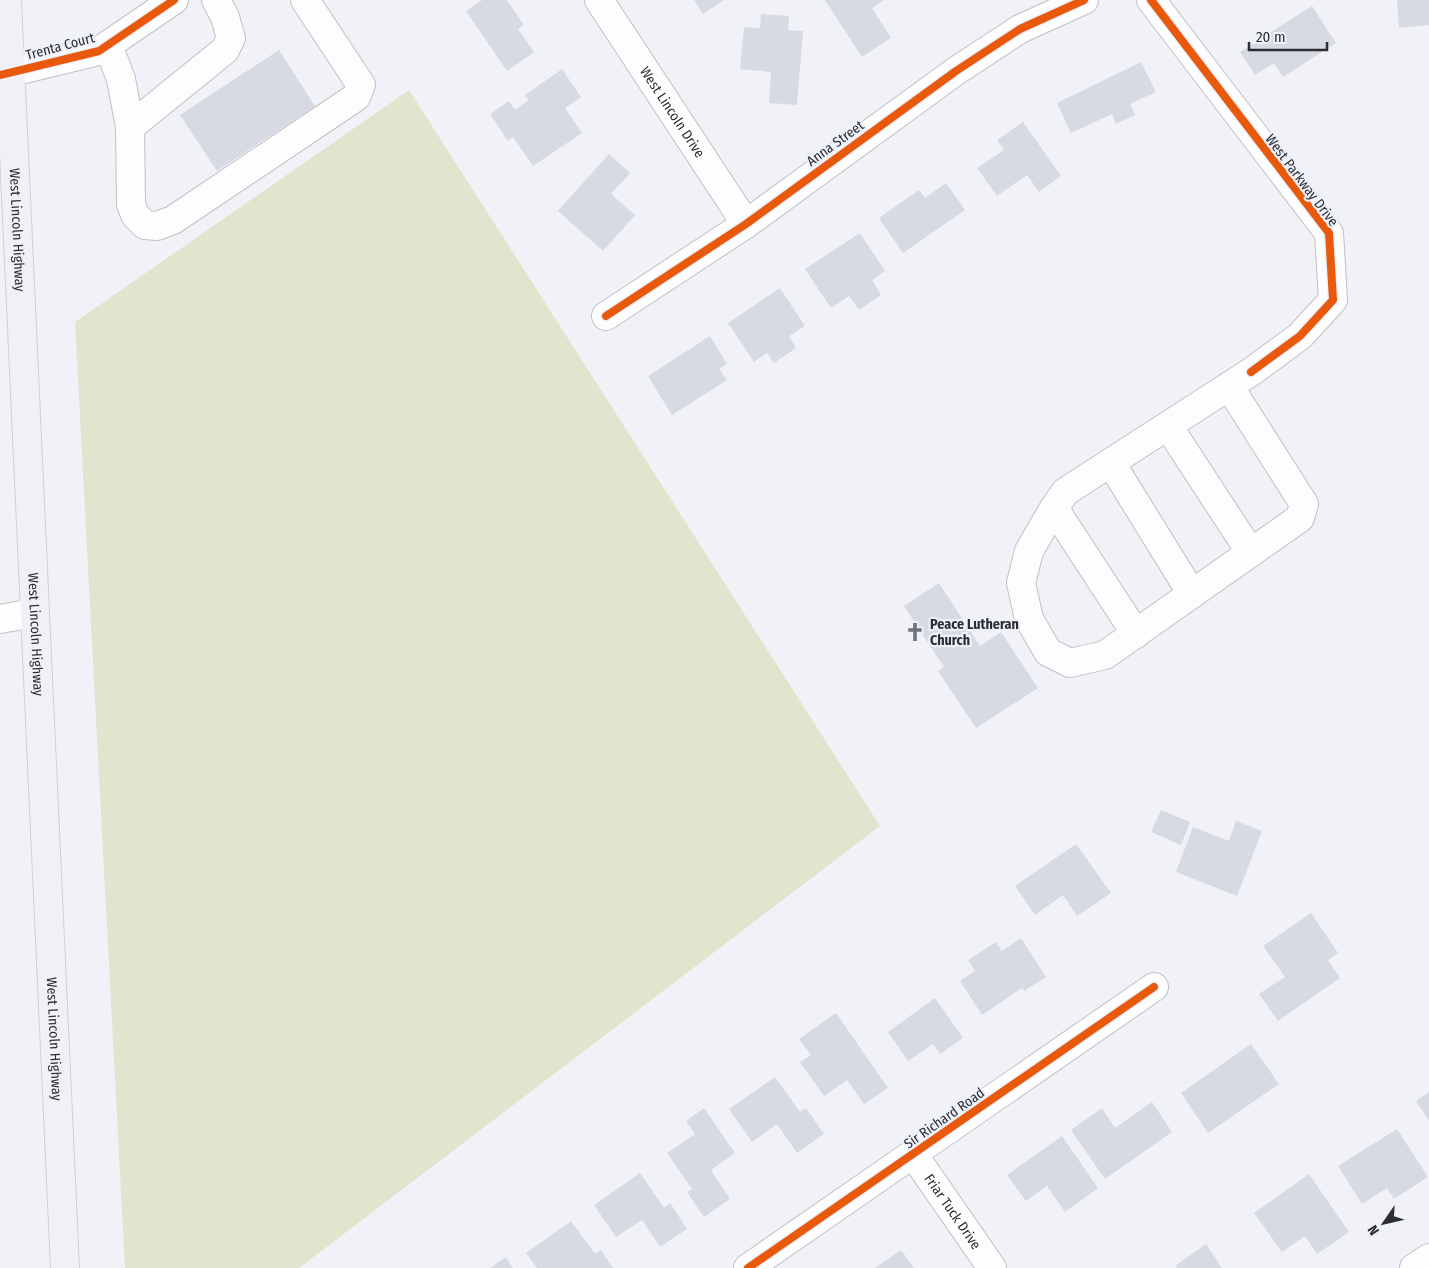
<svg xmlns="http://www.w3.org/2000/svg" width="1429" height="1268" font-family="'Fira Sans Condensed',sans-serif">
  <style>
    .green { fill: #e0e5ce }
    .building { fill: #d8dae3 }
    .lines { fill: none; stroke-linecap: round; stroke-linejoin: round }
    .minor-casing { stroke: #c0c1c5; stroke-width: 30 }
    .major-casing { stroke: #d0d0d3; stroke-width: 30 }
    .minor { stroke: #fdfdfe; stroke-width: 28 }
    .major { stroke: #f2f0f6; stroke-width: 28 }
    .cycleway-casing { stroke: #eef0fa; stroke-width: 11 }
    .cycleway { stroke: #e8590c; stroke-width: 8 }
    .labels { text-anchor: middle; stroke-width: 4.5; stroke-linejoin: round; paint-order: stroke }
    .street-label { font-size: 14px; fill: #2d2e32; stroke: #eef0fa }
    .poi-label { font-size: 14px; font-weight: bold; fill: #2d2e32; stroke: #eef0fa; text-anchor: start }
  </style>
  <rect width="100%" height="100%" fill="#f1f2f7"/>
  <polygon class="green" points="409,90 880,826 299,1268 125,1268 75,322"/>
  <g class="building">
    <polygon points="482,0 507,0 524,25 518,29 534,52 507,71 466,11"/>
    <polygon points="694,0 724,0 703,14"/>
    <polygon points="825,0 884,0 872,8 891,38 862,57"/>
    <polygon points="1397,0 1429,0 1429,25 1399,28"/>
    <polygon points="1312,6 1336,43 1283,77 1274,63 1255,75 1240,52"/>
    <polygon points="761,14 789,16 788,30 803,31 797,105 769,103 771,72 740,69 744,27 760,28"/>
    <polygon points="279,50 315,106 217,171 180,115"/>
    <polygon points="1141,62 1156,92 1130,104 1135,115 1116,124 1112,114 1071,133 1057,103"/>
    <polygon points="562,69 581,97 565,108 582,133 533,166 513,137 508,141 490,114 509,101 515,110 529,100 525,95"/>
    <polygon points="1023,122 1061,176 1039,192 1027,175 997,196 977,168 1004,150 997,140"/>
    <polygon points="609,154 630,173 611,194 635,215 603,251 558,211"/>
    <polygon points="946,183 965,210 903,253 879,218 919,190 925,198"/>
    <polygon points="860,233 885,271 872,280 881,295 859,310 849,296 831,308 805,269"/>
    <polygon points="780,288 805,326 789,336 796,348 774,363 767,353 754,362 728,323"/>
    <polygon points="710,336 727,364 719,369 727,380 672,415 648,376"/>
    <polygon points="939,583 980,646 1001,632 1038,688 976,728 938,671 944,667 904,606"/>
    <polygon points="1161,810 1190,822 1181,845 1151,832"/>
    <polygon points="1236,821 1262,831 1237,896 1176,872 1193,827 1229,841"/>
    <polygon points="1076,844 1111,893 1077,916 1063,895 1035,915 1015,886"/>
    <polygon points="1311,913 1338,953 1328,960 1340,978 1278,1021 1259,994 1285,977 1263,946"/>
    <polygon points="1021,938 1046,977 1024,991 1022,988 982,1015 960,981 975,971 968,960 996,942 1002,951"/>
    <polygon points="935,998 963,1038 940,1054 933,1044 908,1061 888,1032"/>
    <polygon points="836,1013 888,1088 864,1104 847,1080 824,1096 800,1062 811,1055 799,1039"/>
    <polygon points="1251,1044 1279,1084 1208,1133 1181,1093"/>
    <polygon points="775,1077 800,1112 806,1108 824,1134 797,1153 777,1124 752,1142 729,1109"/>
    <polygon points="1429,1092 1429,1121 1416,1101"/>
    <polygon points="1152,1102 1172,1132 1105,1179 1071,1130 1102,1108 1115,1128"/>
    <polygon points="704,1108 735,1153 711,1170 730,1199 704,1217 687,1192 692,1189 667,1153 695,1134 686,1121"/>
    <polygon points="1397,1129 1428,1177 1394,1199 1387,1188 1362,1204 1338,1166"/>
    <polygon points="1062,1136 1098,1188 1065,1212 1047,1186 1026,1201 1007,1175"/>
    <polygon points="640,1173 664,1208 670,1203 687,1229 660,1247 642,1220 616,1237 594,1205"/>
    <polygon points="1309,1174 1349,1232 1317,1254 1305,1236 1282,1252 1254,1213"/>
    <polygon points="571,1221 595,1254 601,1250 613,1268 537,1268 526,1253"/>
    <polygon points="1206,1244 1222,1268 1177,1268 1175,1266"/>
    <polygon points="901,1250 914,1268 875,1268"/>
    <polygon points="506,1257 513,1268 490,1268"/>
  </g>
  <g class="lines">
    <g class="minor-casing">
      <g id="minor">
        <path id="s1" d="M599,0L746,224"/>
        <polyline points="1151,0 1329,233 1333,300 1300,336 1251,372 1065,492 1051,513 1029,551 1021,583 1029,619 1048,652 1070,663 1105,655 1300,518 1304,504 1229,386"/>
        <polyline points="108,45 121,79 130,127 131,204 135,215 145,225 157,226 173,220 356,97 361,85 305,0"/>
        <polyline points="0,75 99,51 174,0"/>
        <polyline points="130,127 225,50 231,38 225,17 216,0"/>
        <polyline points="606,316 746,224 956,71 1020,29 1084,0"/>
        <polyline points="1168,426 1251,553"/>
        <polyline points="1111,463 1192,594"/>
        <polyline points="1054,508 1136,634"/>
        <polyline points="0,619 34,613"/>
        <path id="s2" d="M913,1154L992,1268"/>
        <polyline points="748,1268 1154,987"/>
        <polyline points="1414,1268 1429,1258"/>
      </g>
    </g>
    <g class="major-casing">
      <g id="major">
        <path id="s3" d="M7,0L65,1268"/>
      </g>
    </g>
    <use href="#minor" class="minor"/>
    <use href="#major" class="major"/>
    <g class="cycleway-casing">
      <g id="cycleway">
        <polyline points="1151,0 1329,233 1333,300 1300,336 1251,372"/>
        <polyline points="0,75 99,51 174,0"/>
        <polyline points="606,316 746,224 956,71 1020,29 1084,0"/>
        <polyline points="748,1268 1154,987"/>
      </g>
    </g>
    <use href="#cycleway" class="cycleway"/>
  </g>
  <defs>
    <g id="church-bare" transform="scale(1.5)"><path d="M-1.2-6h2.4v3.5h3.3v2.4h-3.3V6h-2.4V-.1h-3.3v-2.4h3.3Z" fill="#727377" stroke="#eef0fa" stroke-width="2.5" paint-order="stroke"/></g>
  </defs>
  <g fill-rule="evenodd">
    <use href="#church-bare" x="915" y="632"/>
  </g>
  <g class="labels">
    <g class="street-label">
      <text transform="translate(60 46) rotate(-15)" y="5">Trenta Court</text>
      <text dy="5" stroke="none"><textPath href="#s1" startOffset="134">West Lincoln Drive</textPath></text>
      <text transform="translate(835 143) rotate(-36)" y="5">Anna Street</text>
      <text transform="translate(1302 180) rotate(53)" y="5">West Parkway Drive</text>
      <text dy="5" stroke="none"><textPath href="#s3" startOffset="230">West Lincoln Highway</textPath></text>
      <text dy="5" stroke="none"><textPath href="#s3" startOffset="635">West Lincoln Highway</textPath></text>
      <text dy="5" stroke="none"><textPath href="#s3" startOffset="1040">West Lincoln Highway</textPath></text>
      <text transform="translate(944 1118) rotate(-35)" y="5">Sir Richard Road</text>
      <text dy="5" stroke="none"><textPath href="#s2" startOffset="70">Friar Tuck Drive</textPath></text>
    </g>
    <g class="poi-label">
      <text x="930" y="629">Peace Lutheran<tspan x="930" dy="16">Church</tspan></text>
    </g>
  </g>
  <g transform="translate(1384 1223) rotate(236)" stroke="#eef0fa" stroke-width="4" paint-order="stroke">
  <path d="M0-4L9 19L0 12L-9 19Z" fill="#2d2e32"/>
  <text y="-8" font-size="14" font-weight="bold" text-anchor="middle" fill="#2d2e32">N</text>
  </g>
  <path d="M1249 42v8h78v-8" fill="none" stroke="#2d2e32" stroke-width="2.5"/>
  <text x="1256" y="42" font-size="15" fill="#2d2e32" stroke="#eef0fa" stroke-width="4" paint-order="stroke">20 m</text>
</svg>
